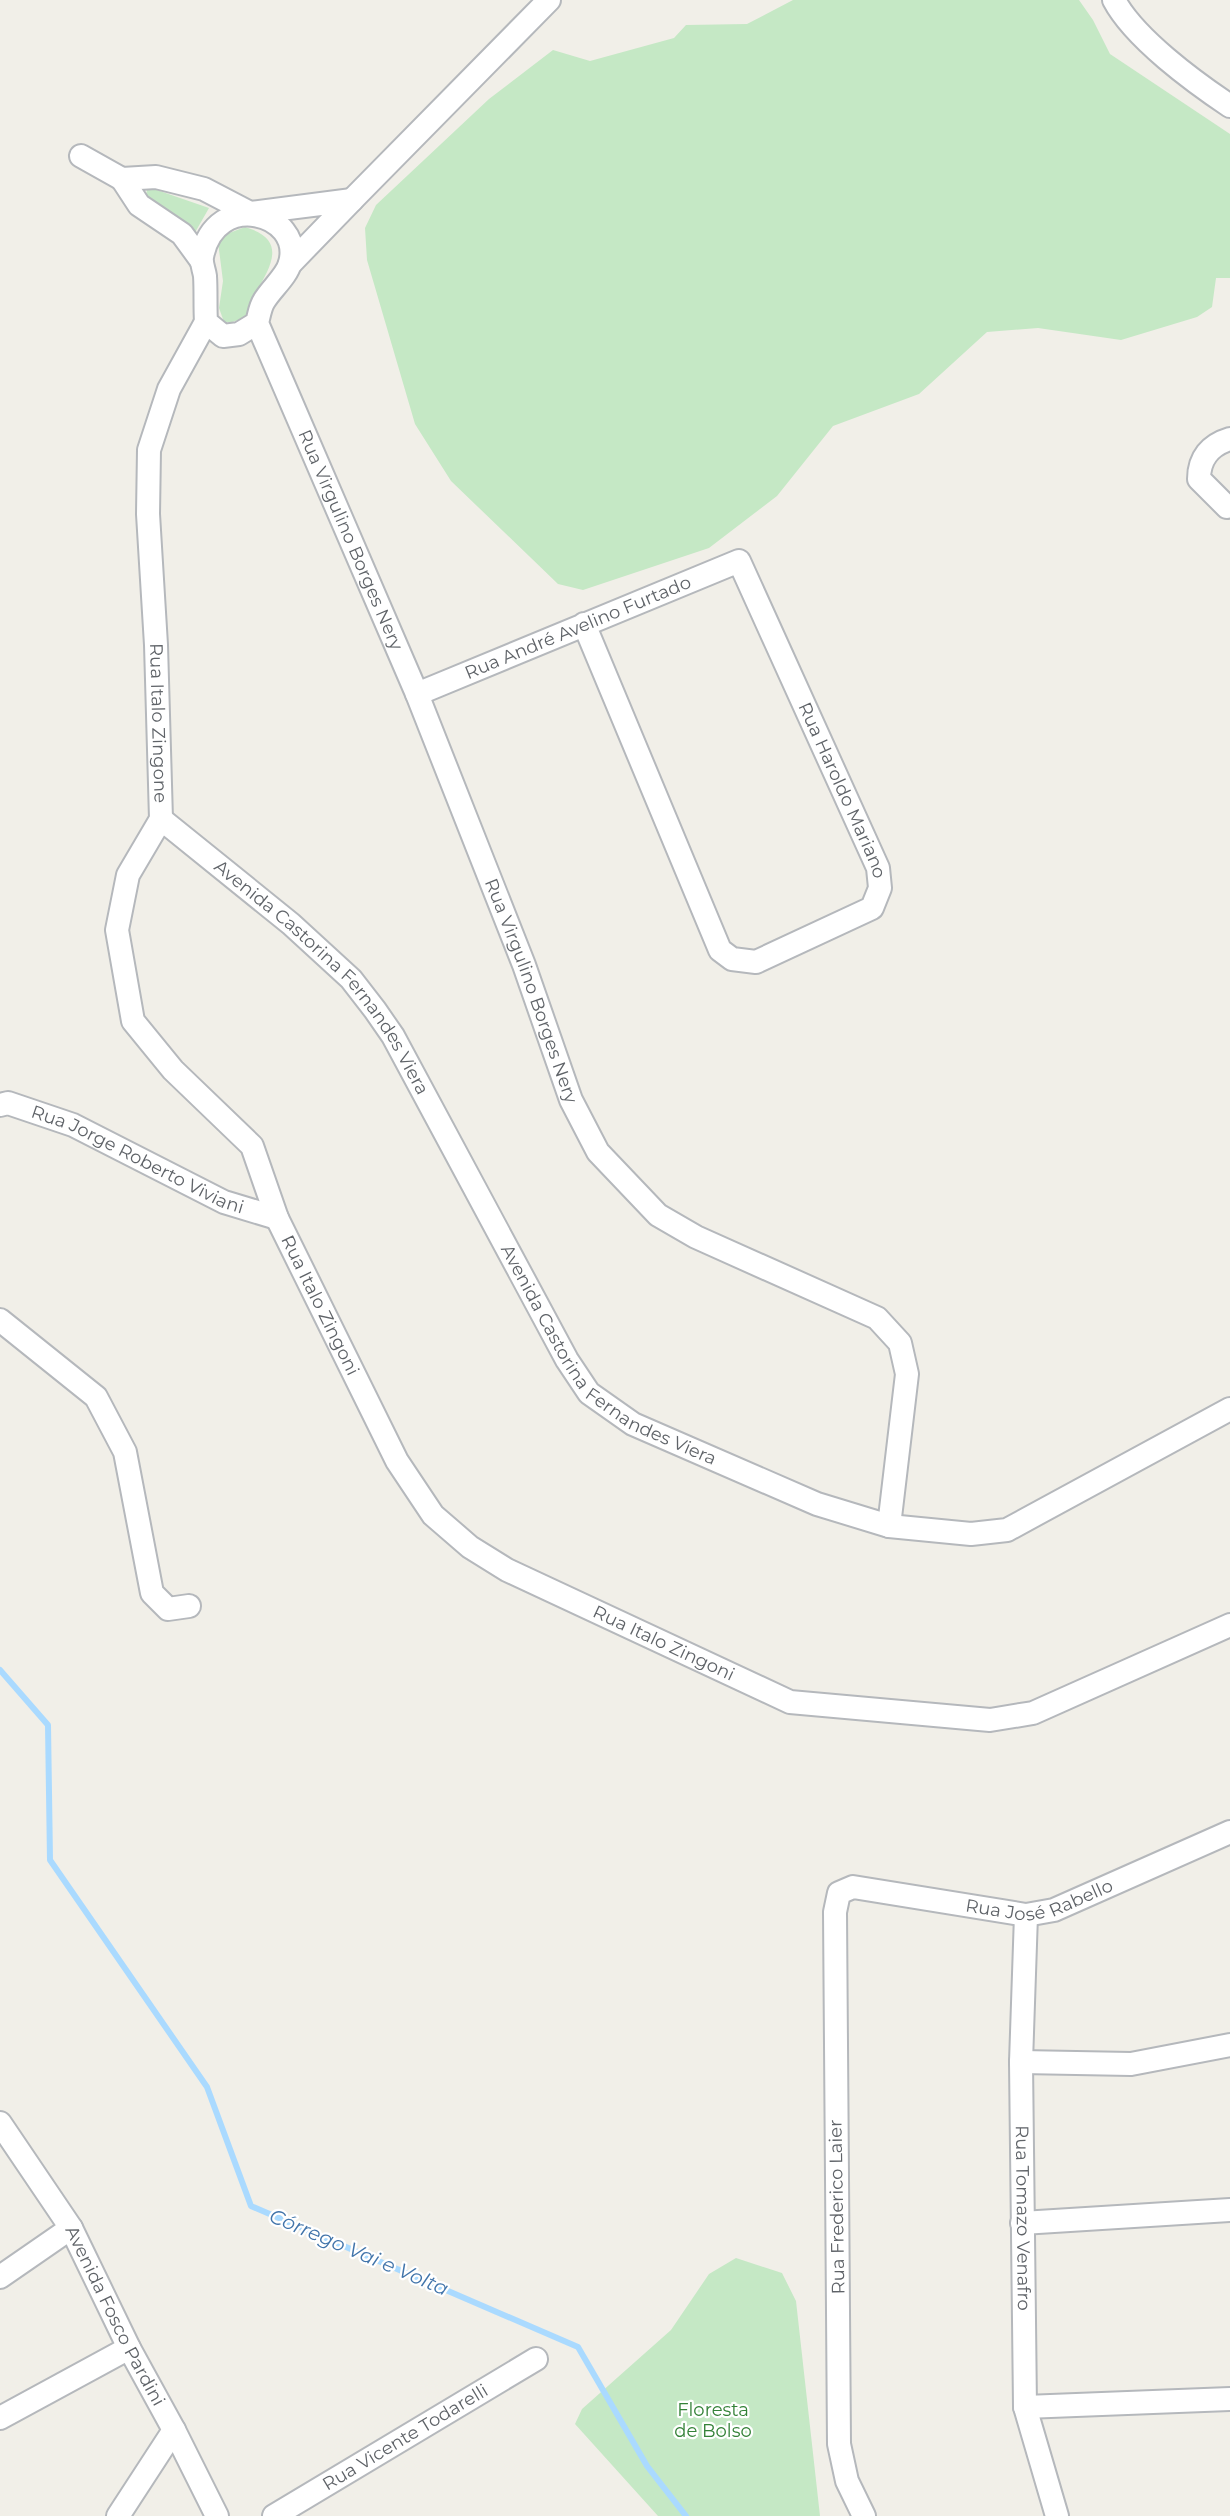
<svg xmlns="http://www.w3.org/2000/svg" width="1230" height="2516" font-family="Montserrat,sans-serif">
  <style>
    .green { fill: #c5e8c5 }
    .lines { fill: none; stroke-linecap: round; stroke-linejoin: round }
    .stream { stroke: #aadaff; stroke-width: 6 }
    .minor-casing { stroke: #b5b8bc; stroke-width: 26 }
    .minor { stroke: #fff; stroke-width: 22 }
    .labels { text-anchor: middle; stroke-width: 4.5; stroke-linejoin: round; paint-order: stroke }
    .street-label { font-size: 18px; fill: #5f6368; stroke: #fff }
    .park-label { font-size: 18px; fill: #348238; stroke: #fff }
    .water-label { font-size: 20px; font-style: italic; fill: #4174aa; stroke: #fff }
  </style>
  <rect width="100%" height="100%" fill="#f1efe8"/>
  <g class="green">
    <polygon points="793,0 1079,0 1093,20 1110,54 1230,134 1230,278 1216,278 1212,307 1197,317 1121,340 1038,328 987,332 919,394 833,426 777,496 709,548 583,590 558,584 451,481 415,424 367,260 365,228 376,205 489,99 553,50 590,61 674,38 686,25 747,24"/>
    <polygon points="154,189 209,208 193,236 172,214 146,195 147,190"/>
    <path d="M245,227C287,239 272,265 256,292C250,300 250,309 245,318L232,322H224L219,308L223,281L218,242L224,235Z"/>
    <polygon points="736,2258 782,2273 796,2301 820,2516 658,2516 575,2424 582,2409 671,2330 709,2274"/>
  </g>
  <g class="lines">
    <polyline class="stream" points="0,1670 48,1725 50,1860 207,2087 251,2206 578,2347 647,2466 686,2516"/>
    <g class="minor-casing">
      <g id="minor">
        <path d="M1114,0C1134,38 1194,82 1230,106"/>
        <polyline points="81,156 122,179"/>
        <polyline points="352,200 549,0"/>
        <polyline points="201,260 182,234 139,205 122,179 156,177 204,189 250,213 352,200 290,264"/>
        <path id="s1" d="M206,322L169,389L149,450L148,514L156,645L161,819L128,875L117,930L133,1021L173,1070L252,1146L277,1218L397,1461L433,1515L470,1547L507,1570L790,1702L990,1720L1033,1713L1230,1625"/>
        <path id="s2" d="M257,323L239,334L223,336L206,322C205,307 206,291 205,276C204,269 201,264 202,257C215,188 304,213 290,263C287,276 271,289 264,301C260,307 259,316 257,323L417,694L524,965L571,1100L598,1152L658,1215L696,1237L877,1318L900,1343L907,1374L889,1526"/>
        <path d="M1227,507L1199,479C1199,458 1210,445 1230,439"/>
        <path id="s3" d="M417,694L739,561L878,868L880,888L872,908L756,962L732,959L720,950L584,624"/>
        <path id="s4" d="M161,819L291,924L351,979L375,1010L393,1036L567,1360L589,1393L633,1424L817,1504L889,1526L971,1534L1007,1530L1230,1409"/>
        <path id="s5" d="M0,1105L8,1103L73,1125L224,1202L277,1218"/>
        <polyline points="0,1320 96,1397 125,1452 152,1593 168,1609 189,1606"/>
        <path id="s6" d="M1026,1915L1021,2062L1025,2407L1057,2516"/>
        <polyline points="1021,2062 1131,2064 1230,2045"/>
        <path id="s7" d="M0,2123L71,2228L129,2348L174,2430L217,2516"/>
        <polyline points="1022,2223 1230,2210"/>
        <polyline points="0,2277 71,2228"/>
        <polyline points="1025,2407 1230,2399"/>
        <polyline points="0,2418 129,2348"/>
        <polyline points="118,2516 174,2430"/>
        <path id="s8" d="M274,2516L536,2359"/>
        <path id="s9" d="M864,2516L847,2481L839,2444L835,1912L839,1893L853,1887L1026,1915L1054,1910L1230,1832"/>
      </g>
    </g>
    <use href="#minor" class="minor"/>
  </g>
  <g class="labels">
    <g class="street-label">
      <text dy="6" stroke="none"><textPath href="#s2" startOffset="573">Rua Virgulino Borges Nery</textPath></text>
      <text dy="6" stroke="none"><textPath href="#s3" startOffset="174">Rua André Avelino Furtado</textPath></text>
      <text dy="6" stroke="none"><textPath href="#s1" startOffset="414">Rua Italo Zingone</textPath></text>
      <text dy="6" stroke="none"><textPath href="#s3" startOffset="600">Rua Haroldo Mariano</textPath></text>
      <text dy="6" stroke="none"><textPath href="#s4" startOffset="228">Avenida Castorina Fernandes Viera</textPath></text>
      <text dy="6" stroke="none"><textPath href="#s2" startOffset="1059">Rua Virgulino Borges Nery</textPath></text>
      <text dy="6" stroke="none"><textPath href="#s5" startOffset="150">Rua Jorge Roberto Viviani</textPath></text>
      <text dy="6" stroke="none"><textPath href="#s1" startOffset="1070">Rua Italo Zingoni</textPath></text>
      <text dy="6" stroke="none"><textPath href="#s4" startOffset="714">Avenida Castorina Fernandes Viera</textPath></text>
      <text dy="6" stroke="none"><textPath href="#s1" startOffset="1574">Rua Italo Zingoni</textPath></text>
      <text dy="6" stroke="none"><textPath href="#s9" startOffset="834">Rua José Rabello</textPath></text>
      <text transform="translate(837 2207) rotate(-91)" y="6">Rua Frederico Laier</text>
      <text dy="6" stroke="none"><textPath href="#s6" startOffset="303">Rua Tomazo Venafro</textPath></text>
      <text dy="6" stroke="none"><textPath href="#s7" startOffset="225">Avenida Fosco Pardini</textPath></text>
      <text dy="6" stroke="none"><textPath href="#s8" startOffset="153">Rua Vicente Todarelli</textPath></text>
    </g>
    <g class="park-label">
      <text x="713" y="2416">Floresta<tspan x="713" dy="21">de Bolso</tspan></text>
    </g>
    <g class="water-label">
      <text transform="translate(359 2252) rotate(23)" y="7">Córrego Vai e Volta</text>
    </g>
  </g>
</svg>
